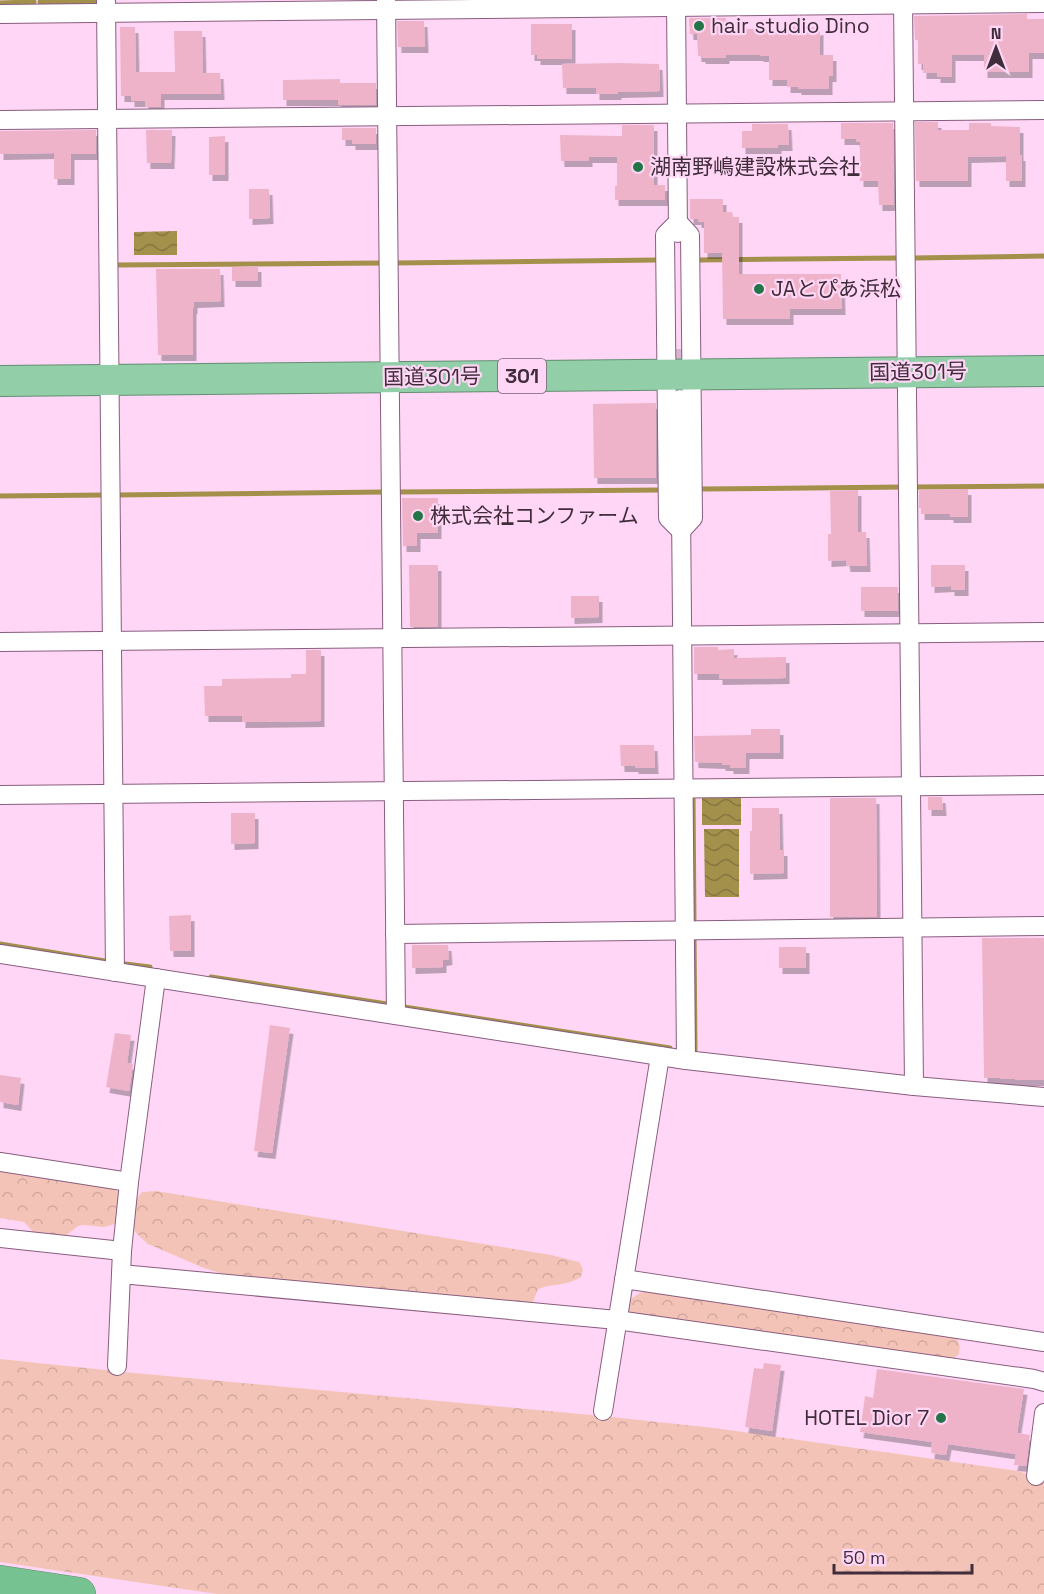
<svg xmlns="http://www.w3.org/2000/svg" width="1044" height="1594" font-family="'Space Grotesk','Noto Sans JP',sans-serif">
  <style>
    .forest { fill: url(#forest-crowns) }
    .water { fill: url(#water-waves) }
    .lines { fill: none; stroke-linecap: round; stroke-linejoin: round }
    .stream { stroke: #a2904b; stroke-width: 5 }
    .building { fill: #efb3c9; filter: url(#shadow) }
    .minor-tunnel { stroke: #d9b4d0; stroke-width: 18; stroke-dasharray: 18 9; stroke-linecap: butt }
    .minor-casing { stroke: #895d7f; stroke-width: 20 }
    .trunk-casing { stroke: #638e73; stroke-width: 32 }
    .motorway-casing { stroke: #638e73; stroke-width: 34 }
    .minor { stroke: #fff; stroke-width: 18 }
    .trunk { stroke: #92cea7; stroke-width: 30 }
    .motorway { stroke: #76c291; stroke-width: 33 }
    .poi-dot { fill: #217547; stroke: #ffd6f5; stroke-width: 2 }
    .labels { text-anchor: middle; stroke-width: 4.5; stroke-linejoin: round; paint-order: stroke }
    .shield { fill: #ffd6f5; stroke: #796074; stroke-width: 1.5 }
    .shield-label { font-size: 20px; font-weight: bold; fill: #402d3c }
    .poi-label { font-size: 21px; fill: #402d3c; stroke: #ffd6f5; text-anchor: start }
    .street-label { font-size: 21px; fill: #402d3c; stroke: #ffd6f5 }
  </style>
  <defs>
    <pattern id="forest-crowns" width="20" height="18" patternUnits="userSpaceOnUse" patternTransform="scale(1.5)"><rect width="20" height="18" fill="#f4c3b7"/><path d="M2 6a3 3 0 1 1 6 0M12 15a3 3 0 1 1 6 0" fill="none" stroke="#d2a89e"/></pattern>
    <pattern id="water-waves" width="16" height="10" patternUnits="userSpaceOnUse" patternTransform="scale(1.5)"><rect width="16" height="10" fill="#a2904b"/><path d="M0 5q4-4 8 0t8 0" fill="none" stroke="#857640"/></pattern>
    <filter id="shadow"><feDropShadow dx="3.5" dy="6" stdDeviation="0" flood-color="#0004"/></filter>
  </defs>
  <rect width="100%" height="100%" fill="#ffd6f5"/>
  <g class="forest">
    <path d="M0,1169L106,1186L117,1191C123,1205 123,1211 115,1224L104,1227L84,1225L78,1226L64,1237L36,1235L24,1222L0,1218Z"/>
    <path d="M156,1191L551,1255L579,1262L583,1269L581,1277C568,1286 553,1283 538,1289L532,1304L230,1276L204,1268L148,1244L135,1232L131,1218L133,1204L142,1192Z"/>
    <polygon points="650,1291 957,1338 960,1346 959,1354 952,1360 628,1314 627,1310 629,1300 640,1293"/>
    <polygon points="0,1359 124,1372 602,1416 714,1428 1018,1471 1044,1481 1044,1594 217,1594 0,1562"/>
  </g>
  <g class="water">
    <polygon points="177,231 177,255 134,255 134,232"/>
    <rect x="702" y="797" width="39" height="28"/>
    <polygon points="704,829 739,829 739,897 705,897"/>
  </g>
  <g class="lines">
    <g class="stream">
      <polyline points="40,2 94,2"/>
      <polyline points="0,3 34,2"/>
      <polyline points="913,258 1044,256"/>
      <polyline points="699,260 899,258"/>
      <polyline points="394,263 657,260"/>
      <polyline points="116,265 383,263"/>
      <polyline points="914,487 1044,486"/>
      <polyline points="701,489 903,487"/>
      <polyline points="396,492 660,490"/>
      <polyline points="116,495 385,492"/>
      <polyline points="0,496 105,495"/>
      <polyline points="693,793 694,925"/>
      <polyline points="694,935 695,1051"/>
      <polyline points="0,944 105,961"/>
      <polyline points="125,964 150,967"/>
      <polyline points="211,977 387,1004"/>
      <polyline points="404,1007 670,1048"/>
    </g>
  </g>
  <g class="building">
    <polygon points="1027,14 1027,19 1044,19 1044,53 1029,53 1029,72 984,72 984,55 952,55 952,77 937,77 937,73 923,73 923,64 918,64 918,40 915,40 914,16"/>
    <polygon points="689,18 726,18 726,29 787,29 787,27 815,27 815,30 820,29 820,55 833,55 833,76 829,76 829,89 798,89 798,87 787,87 787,80 769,80 769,56 760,56 760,55 726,55 726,58 702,58 702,56 698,56 697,34 690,34"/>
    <polygon points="397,21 424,21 425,47 398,47"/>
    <polygon points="531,24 572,24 572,59 537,59 537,55 531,55"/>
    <polygon points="120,27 135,27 136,72 175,72 174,31 202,31 203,73 220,73 221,94 161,94 161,107 145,107 145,101 131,101 131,96 121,96"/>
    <polygon points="618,63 659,64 660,91 618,92 618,94 596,94 596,88 563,88 562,64"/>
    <polygon points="340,79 340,83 376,83 376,105 338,105 338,100 283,100 283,80"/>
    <polygon points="915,122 938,122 938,130 969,130 969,123 991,123 991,126 1020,127 1020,155 1022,155 1022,181 1006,181 1006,156 968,157 968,181 916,181"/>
    <polygon points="841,123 893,123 894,205 879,205 878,181 860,181 860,142 857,142 856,139 841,139"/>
    <polygon points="752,124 788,124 789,145 778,145 778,148 742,148 742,131 752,131"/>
    <polygon points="622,125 654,125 654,185 665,185 665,200 615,200 615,186 617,186 617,157 589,157 589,161 561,161 560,135 622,136"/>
    <polygon points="342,128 376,128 376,144 352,144 352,140 342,140"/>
    <polygon points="96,130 96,154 71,154 71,179 54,179 54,153 0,154 0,131"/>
    <polygon points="146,130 172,130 171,163 147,163"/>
    <polygon points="225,136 225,175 209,175 209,137"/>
    <polygon points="249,189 269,189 270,218 249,219"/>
    <polygon points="690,199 723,199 723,212 732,212 733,217 739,217 739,274 841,274 842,309 790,309 790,319 723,319 722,253 704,253 704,222 698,222 698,219 690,219"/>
    <polygon points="258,266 258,281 232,281 232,267"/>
    <polygon points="156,269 220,269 221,301 194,302 194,308 193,308 193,355 158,355"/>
    <polygon points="656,403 656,478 594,478 593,404"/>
    <polygon points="968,489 968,517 950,517 950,514 921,514 921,508 919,508 919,490"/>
    <polygon points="858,490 858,532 866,532 867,566 847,566 846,560 828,561 828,534 831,534 830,491"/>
    <polygon points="402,498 438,498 438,533 417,533 417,546 403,546"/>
    <polygon points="409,565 438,565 438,627 410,627"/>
    <polygon points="931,565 965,565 965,590 951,590 951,586 931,587"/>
    <rect x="861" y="587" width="37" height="24"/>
    <polygon points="571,596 599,596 599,617 571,618"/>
    <polygon points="694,647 718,647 718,650 734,649 734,658 786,657 786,678 719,679 719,674 694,674"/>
    <polygon points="306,650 321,650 321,721 242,722 242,716 205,716 204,686 222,686 222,679 291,678 291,674 306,674"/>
    <polygon points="751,729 780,729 780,753 746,753 746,768 730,768 730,765 722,765 722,763 695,762 694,736 751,735"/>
    <polygon points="620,745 654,745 655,768 635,768 635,766 621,766"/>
    <polygon points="928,797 942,797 943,810 928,810"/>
    <polygon points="830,798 876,798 877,917 830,917"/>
    <polygon points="752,808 779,808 780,850 784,850 784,873 750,874 750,831 752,831"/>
    <polygon points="231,813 255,813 255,843 231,844"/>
    <polygon points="191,915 191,951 170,951 169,916"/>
    <polygon points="982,938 1044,938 1044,1080 1015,1080 1015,1079 1000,1079 1000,1078 984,1078"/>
    <polygon points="412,945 448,945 449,959 443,960 443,967 412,968"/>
    <rect x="779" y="947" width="27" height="21"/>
    <polygon points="270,1025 290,1028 272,1153 254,1151"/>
    <polygon points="115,1033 131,1035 127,1063 133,1064 129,1091 106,1087"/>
    <polygon points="0,1075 21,1078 18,1105 0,1102"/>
    <polygon points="764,1363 781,1365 772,1431 745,1427 754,1368 763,1369"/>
    <polygon points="877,1369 1024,1389 1017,1433 1030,1435 1026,1466 1014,1465 1016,1454 948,1444 946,1455 931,1453 932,1442 860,1432 865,1396 873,1398"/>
  </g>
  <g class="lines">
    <polyline class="minor-tunnel" points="679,349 679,383"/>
    <g class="minor-casing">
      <g id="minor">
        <polyline points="386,0 396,1015"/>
        <polyline points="676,0 678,233"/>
        <polyline points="903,0 914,1086"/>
        <polyline points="106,2 115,972"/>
        <polyline points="0,14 1044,3"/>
        <polyline points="0,120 1044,110"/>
        <polygon points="678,222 690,235 693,518 681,531 668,518 665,235"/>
        <polyline points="680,399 686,1060"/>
        <polyline points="0,642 1044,632"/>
        <polyline points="0,795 1044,785"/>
        <polyline points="395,934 1044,926"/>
        <polyline points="0,954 686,1060 914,1086 1044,1097"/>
        <polyline points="0,1162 129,1182"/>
        <polyline points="0,1238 122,1251"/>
        <polyline points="121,1274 617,1320 1034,1379 1044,1382"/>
        <polyline points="624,1279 1044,1342"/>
        <polyline points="117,1366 122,1251 129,1182 156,978"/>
        <polyline points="603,1411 660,1056"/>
        <polyline points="1036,1476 1044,1413"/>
      </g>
    </g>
    <g class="trunk-casing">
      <polyline id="trunk" points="0,381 1044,371"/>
    </g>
    <g class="motorway-casing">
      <polyline id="motorway" points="0,1582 79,1594"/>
    </g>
    <use href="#minor" class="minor"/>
    <use href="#trunk" class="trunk"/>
    <use href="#motorway" class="motorway"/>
  </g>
  <g class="poi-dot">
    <circle cx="699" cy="26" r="6"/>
    <circle cx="638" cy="167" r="6"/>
    <circle cx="759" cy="289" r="6"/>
    <circle cx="418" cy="516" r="6"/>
    <circle cx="941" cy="1418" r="6"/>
  </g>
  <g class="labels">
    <rect class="shield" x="498" y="359" width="48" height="34" rx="4.5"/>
    <g class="shield-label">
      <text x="522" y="383">301</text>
    </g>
    <g class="poi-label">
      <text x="711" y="33">hair studio Dino</text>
      <text x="650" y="174">湖南野嶋建設株式会社</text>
      <text x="771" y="296">JAとぴあ浜松</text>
      <text x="430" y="523">株式会社コンファーム</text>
      <text x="929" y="1425" text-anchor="end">HOTEL Dior 7</text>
    </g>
    <g class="street-label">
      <text transform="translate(918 372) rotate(-1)" y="7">国道301号</text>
      <text transform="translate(432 377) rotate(-1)" y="7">国道301号</text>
    </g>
  </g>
  <g transform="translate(996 48)" stroke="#ffd6f5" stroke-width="4.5" paint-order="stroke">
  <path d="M0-4.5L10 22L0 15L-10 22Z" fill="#402d3c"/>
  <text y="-9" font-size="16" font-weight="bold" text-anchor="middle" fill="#402d3c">N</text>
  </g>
  <path d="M834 1564v9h138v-9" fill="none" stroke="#402d3c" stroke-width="3"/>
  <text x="843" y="1564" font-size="18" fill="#402d3c" stroke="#ffd6f5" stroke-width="4.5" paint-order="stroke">50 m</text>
</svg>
